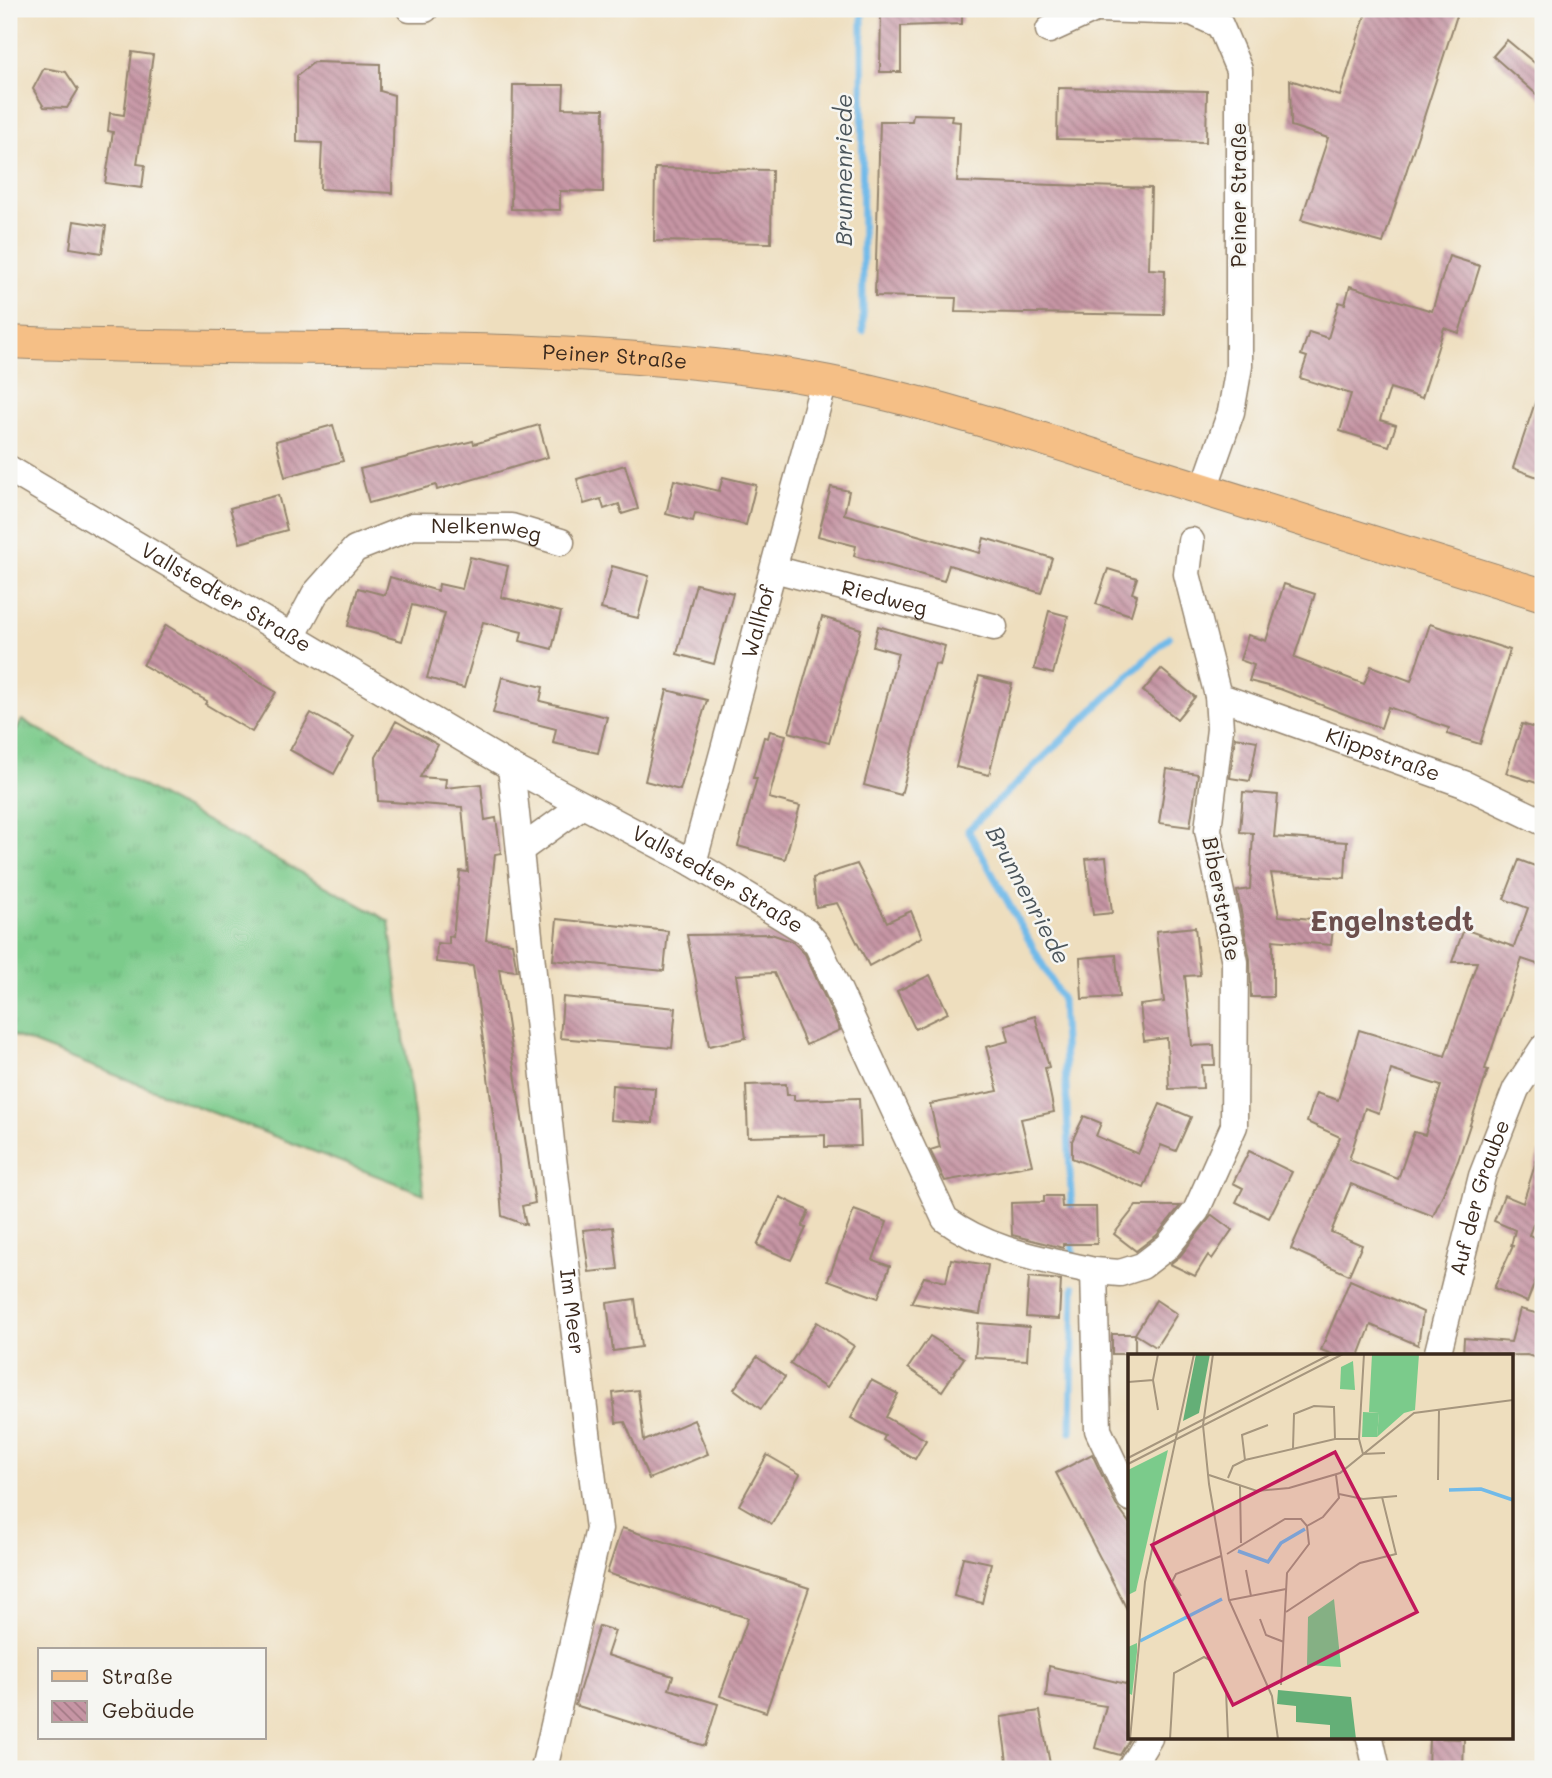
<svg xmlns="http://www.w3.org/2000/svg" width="1552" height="1778" font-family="Mali,sans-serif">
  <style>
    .grass { fill: url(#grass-tufts); stroke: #5b7a54; stroke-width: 2 }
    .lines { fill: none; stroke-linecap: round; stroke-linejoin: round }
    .stream { stroke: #71bae9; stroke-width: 7 }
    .building { fill: url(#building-back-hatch); fill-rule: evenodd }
    .minor-casing { stroke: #94846e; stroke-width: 29 }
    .major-casing { stroke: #94846e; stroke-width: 34 }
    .minor { stroke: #fff; stroke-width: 26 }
    .major { stroke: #f5bf86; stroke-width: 32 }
    .labels { text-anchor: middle; stroke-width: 5; stroke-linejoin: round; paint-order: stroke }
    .street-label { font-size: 21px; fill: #3b2a1e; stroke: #f6f6f2 }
    .water-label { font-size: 23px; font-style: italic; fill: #4b555b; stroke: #f6f6f2 }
    .district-label { font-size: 28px; font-weight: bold; fill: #6c4f4d; stroke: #f6f6f2 }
    .inset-river { fill: none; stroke: #71bae9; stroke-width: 3.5 }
    .inset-road { fill: none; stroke: #a6967e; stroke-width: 2 }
    .view { fill: #c2185b; fill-opacity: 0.15; stroke: #c2185b; stroke-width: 3.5 }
    .inset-edge { fill: none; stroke: #3b2a1e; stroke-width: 3.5 }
  </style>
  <defs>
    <pattern id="grass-tufts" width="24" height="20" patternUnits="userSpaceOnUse" patternTransform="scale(1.75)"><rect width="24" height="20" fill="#7bcb8b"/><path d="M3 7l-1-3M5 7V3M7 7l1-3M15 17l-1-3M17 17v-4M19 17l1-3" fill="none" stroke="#6bae78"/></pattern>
    <pattern id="building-back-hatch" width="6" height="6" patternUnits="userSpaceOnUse" patternTransform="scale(1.75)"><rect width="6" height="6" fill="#c695a4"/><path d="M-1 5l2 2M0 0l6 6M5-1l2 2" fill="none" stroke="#a27a85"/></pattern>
  </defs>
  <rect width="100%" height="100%" fill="#f6f6f2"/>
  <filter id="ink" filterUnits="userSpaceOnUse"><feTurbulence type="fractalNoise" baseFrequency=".0143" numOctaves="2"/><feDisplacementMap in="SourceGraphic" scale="14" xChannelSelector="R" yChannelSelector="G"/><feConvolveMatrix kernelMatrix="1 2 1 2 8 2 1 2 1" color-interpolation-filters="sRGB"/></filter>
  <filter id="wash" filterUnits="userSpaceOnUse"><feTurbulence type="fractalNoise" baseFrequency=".00686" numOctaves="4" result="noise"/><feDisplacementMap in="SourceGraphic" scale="28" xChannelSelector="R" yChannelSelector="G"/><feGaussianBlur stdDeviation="1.57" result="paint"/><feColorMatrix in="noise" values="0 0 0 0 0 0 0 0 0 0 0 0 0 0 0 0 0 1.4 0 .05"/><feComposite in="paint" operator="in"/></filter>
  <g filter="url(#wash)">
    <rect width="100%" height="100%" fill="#eedebe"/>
    <polygon class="grass" points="22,720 389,921 424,1194 9,1034 9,743"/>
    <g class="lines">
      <g class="stream">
        <polyline points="862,9 863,331"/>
        <polyline points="1072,1216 1062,1000 968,830 1169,637"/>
        <polyline points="1072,1235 1073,1252"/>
        <polyline points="1071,1432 1074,1287"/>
      </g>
    </g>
    <g id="blocks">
      <g class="building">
        <polygon points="881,9 962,9 962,24 901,26 901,72 880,72"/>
        <polygon points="1367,9 1459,9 1383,243 1301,220 1328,138 1291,126 1290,80 1340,96"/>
        <polygon points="1507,40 1543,70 1543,100 1493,56"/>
        <polygon points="132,52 153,55 137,164 145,165 142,188 105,183 113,132 108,131 110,113 124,115"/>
        <polygon points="314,62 380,64 380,91 394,95 392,193 320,189 322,143 297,142 297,76"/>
        <polygon points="44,68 66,72 78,90 67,108 44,107 33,89"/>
        <polygon points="513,85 564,85 563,108 604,109 603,192 560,191 560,210 511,209"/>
        <polygon points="1058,88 1207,91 1206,142 1057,139"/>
        <polygon points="913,114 952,115 951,121 960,122 957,182 1151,188 1149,269 1165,270 1164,315 955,312 956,298 875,296 880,121 912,121"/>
        <polygon points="655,168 772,170 771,243 654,241"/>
        <polygon points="74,221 106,226 102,253 70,248"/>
        <polygon points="1449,256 1480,266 1459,333 1444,328 1422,398 1390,388 1380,420 1396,425 1389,446 1340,431 1351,394 1300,378 1307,357 1301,355 1309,332 1328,338 1339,302 1345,304 1350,286 1432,311"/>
        <polygon points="1540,388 1543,389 1543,479 1513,468"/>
        <polygon points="333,425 343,461 285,477 276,441"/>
        <polygon points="539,425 548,457 437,490 436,485 369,503 360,469 473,441 474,444"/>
        <polygon points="625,465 638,509 622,514 619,504 604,509 601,499 584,504 577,479"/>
        <polygon points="723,477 756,485 746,525 695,513 693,521 666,514 674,480 719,491"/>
        <polygon points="831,487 849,491 844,514 980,553 984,538 1052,558 1041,593 949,565 944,581 854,556 856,546 818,536"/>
        <polygon points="278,495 287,530 240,543 230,508"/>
        <polygon points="470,557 508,566 501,597 561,612 552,649 520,641 522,632 483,622 464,688 427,678 445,613 412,605 402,641 348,626 358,588 385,595 390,577 438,591 439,584 462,589"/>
        <polygon points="612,566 649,576 638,618 601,609"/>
        <polygon points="1108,569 1137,578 1132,593 1137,595 1131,615 1096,604"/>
        <polygon points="696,584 733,593 714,664 677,654"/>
        <polygon points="1284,584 1315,594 1294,658 1364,684 1371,666 1411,681 1430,624 1510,650 1480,744 1447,734 1449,728 1388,707 1381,728 1280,689 1249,681 1254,665 1240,660 1248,635 1266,641"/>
        <polygon points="1049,611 1068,616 1053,674 1034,669"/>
        <polygon points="822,617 861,629 829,743 789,732"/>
        <polygon points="166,625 276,692 252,732 205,704 207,701 143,665"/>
        <polygon points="878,626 945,646 940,665 935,664 901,795 864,785 898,653 873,646"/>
        <polygon points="1161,669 1195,697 1177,719 1143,691"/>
        <polygon points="979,676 1012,684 989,775 956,767"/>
        <polygon points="502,677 543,687 540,701 607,717 598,753 553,743 556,729 493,713"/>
        <polygon points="667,690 707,700 680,790 645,781"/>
        <polygon points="311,713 354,737 334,774 290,750"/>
        <polygon points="396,721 438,745 420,777 446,779 445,788 481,784 485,820 496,818 501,853 495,854 486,940 512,943 517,971 499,969 535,1203 522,1206 526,1225 502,1216 496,1136 473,966 436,962 437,943 449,944 449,936 453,937 460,871 468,872 462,807 378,801 376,757"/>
        <polygon points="1522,724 1543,731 1543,785 1506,773"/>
        <polygon points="770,731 786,735 769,798 800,806 785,859 738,846 757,778 753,778 764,737 768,738"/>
        <polygon points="1235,737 1257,741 1250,781 1230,778"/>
        <polygon points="1167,769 1198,774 1190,827 1159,823"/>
        <polygon points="1243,792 1278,795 1274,837 1347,842 1345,878 1271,873 1279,916 1334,921 1331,945 1273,940 1273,997 1251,997 1250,959 1237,891 1250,889 1253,833 1240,832"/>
        <polygon points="1106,857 1112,913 1093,915 1086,859"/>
        <path d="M1519,860L1543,869V966L1522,959L1485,1069L1488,1070L1458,1161L1433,1216L1351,1184L1331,1232L1362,1245L1349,1275L1291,1249L1340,1137L1307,1122L1316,1093L1338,1100L1359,1030L1445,1056L1477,962H1452L1464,929L1514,947L1528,908L1504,899ZM1391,1070L1441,1086L1425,1135L1414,1132L1398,1179L1349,1160L1365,1108L1379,1113Z"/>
        <polygon points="857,864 887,922 911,911 922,937 869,966 837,903 816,907 813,878"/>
        <polygon points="557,919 668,931 664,971 553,960"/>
        <polygon points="1195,927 1200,975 1185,976 1192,1046 1214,1045 1215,1065 1202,1065 1203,1088 1169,1089 1167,1038 1144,1041 1140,1005 1164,1002 1156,931"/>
        <polygon points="771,934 792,941 805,954 840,1030 806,1045 774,973 736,975 746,1038 709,1046 687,935"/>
        <polygon points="1116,955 1119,997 1082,999 1080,958"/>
        <polygon points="930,975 948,1013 915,1029 897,991"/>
        <polygon points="563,997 676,1008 672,1048 560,1038"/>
        <polygon points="1035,1016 1049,1067 1045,1068 1054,1112 1021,1119 1032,1165 945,1181 930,1150 940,1147 930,1104 998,1091 986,1047 1009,1041 1005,1025"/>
        <polygon points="786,1084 787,1095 794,1095 794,1100 859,1098 861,1146 825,1147 825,1135 748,1137 746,1085"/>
        <polygon points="612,1085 655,1088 653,1123 610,1120"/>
        <polygon points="1160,1104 1191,1117 1176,1151 1161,1145 1144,1188 1072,1158 1072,1141 1084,1116 1101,1123 1096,1136 1138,1154"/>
        <polygon points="1249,1151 1292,1172 1269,1218 1236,1202 1243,1188 1233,1183"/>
        <polygon points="1539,1152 1543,1153 1543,1199 1529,1235 1543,1241 1543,1261 1527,1302 1494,1288 1513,1246 1511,1246 1515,1230 1494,1221 1504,1195 1523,1203"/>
        <polygon points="1044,1196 1061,1196 1062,1207 1096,1207 1097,1244 1063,1244 1063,1248 1012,1235 1011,1203 1044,1202"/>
        <polygon points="780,1197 809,1211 802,1227 806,1228 791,1260 757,1245"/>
        <polygon points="1136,1206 1180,1206 1157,1235 1136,1251 1114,1234"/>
        <polygon points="854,1210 887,1222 873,1260 890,1266 878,1298 828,1280"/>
        <polygon points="1212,1215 1232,1230 1212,1259 1208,1255 1195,1276 1170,1264 1180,1256"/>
        <polygon points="613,1227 618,1269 589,1272 583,1230"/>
        <polygon points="951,1259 988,1265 980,1314 911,1303 924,1277 946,1282"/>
        <polygon points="1029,1277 1061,1280 1059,1319 1026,1317"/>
        <polygon points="1350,1280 1423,1312 1418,1345 1371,1325 1359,1356 1337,1356 1321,1350"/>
        <polygon points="635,1299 641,1347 613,1351 607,1303"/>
        <polygon points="1156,1300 1177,1314 1156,1347 1135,1334"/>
        <polygon points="1520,1309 1543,1315 1543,1360 1527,1355 1463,1356 1464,1338 1511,1342"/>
        <polygon points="817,1322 854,1346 826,1388 790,1364"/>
        <polygon points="978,1323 1029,1327 1027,1360 975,1357"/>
        <rect x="1112" y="1334" width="23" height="20"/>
        <polygon points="930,1336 964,1358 942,1391 908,1368"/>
        <polygon points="757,1357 785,1377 761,1409 734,1389"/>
        <polygon points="871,1380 898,1394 886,1417 926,1440 915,1459 883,1440 885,1436 851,1418"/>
        <polygon points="638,1390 644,1441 694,1420 708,1454 649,1479 625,1422 616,1423 613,1393"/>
        <polygon points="1092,1454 1116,1505 1130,1524 1130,1615 1056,1473"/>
        <polygon points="767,1455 800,1474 772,1524 739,1505"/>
        <polygon points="622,1528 809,1588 766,1712 720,1696 748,1618 607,1573"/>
        <polygon points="963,1557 991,1563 982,1603 954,1596"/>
        <polygon points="599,1626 615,1631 607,1655 673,1676 669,1689 718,1704 705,1746 575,1705"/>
        <polygon points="1049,1666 1130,1685 1130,1738 1120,1755 1095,1748 1106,1706 1046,1697"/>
        <polygon points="1040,1711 1051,1769 1008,1769 1001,1717"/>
        <polygon points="1429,1738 1464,1739 1463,1769 1428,1769"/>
      </g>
    </g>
  </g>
  <g filter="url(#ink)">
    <use href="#blocks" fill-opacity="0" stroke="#94846e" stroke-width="2"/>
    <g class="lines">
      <g class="minor-casing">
        <g id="minor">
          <polyline points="410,9 425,9"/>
          <polyline points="1098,9 1192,12 1220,25 1239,70 1239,366 1231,412 1204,489"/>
          <polyline points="1049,30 1095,9"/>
          <path id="s1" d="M9,469L511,767L693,863L806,931L818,946L945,1219C990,1252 1042,1259 1094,1271L1098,1430L1130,1498"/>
          <path id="s2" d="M774,569L994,627"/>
          <path id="s3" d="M292,637L315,594L355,549L413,526L511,527L561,542"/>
          <path id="s4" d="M1218,696L1464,784L1543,822"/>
          <path id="s5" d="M511,767L551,1142L599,1529L544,1769"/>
          <polyline points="520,850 581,806"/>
          <path id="s6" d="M693,863L824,382"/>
          <polyline points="1094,1271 1120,1273 1142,1266 1168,1246 1196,1211 1234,1126 1235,962 1208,830 1220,729 1218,696 1187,574 1191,541"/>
          <path id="s7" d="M1437,1356L1482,1176L1516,1089L1543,1048"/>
          <polyline points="1370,1738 1377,1769"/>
          <polyline points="1130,1769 1149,1738"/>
        </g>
      </g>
      <g class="major-casing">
        <g id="major">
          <path id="s8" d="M9,342C263,354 519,337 772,372C891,389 1008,428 1122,464C1262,508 1403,551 1543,595"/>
        </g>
      </g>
      <use href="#minor" class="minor"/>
      <use href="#major" class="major"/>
    </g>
  </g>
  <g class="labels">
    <g class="street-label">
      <text transform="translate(1239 195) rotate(-90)" y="7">Peiner Straße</text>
      <text dy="7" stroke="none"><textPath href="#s8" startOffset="606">Peiner Straße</textPath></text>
      <text dy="7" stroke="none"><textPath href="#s3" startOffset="245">Nelkenweg</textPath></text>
      <text dy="7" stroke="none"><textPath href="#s1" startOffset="252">Vallstedter Straße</textPath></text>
      <text dy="7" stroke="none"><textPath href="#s2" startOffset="114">Riedweg</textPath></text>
      <text dy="7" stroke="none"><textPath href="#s6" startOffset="250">Wallhof</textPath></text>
      <text dy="7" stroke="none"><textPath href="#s4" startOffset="175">Klippstraße</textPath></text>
      <text dy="7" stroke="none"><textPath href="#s1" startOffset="819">Vallstedter Straße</textPath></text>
      <text transform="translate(1221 899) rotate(79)" y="7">Biberstraße</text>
      <text dy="7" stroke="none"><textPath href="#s7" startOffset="164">Auf der Graube</textPath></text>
      <text dy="7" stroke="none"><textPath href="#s5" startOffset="548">Im Meer</textPath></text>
    </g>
    <g class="water-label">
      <text transform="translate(844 170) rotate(-90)" y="8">Brunnenriede</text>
      <text transform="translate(1028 895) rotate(62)" y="8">Brunnenriede</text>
    </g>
    <g class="district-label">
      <text x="1392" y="931">Engelnstedt</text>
    </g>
  </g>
  <g transform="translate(1128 1354)">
    <rect width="385" height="385" fill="#eedebe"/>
    <path d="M244,0H291L287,56L276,59L249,83L251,59L241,58ZM206,245L213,313L179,311L180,263ZM9,289V298L4,341L0,339V293Z" fill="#7bcb8b"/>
    <path d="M68,0H82L71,59L55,67ZM150,336L223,343L228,385H202V371L168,368V352L149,350Z" fill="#64af77"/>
    <path d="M235,58L251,59L249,83H234Z" fill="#7bcb8b"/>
    <path d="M225,7L227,36L212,35L213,13Z" fill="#7bcb8b"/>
    <path d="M40,96L8,237L0,241V116Z" fill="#7bcb8b"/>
    <path class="inset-river" d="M321,136L353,135L385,146M110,197L140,208L153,189L177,175M12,287L94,245"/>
    <path class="inset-road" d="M85,0L75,71L81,130L101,246L144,342L150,385M25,26L30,56M0,28L25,26L30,0M165,94L166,60L186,52L206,53L207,85M235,100L231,85L236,0M235,100L257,99M0,104L203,0M117,106L114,81L140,71M0,110L215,0M81,121L129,137L161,134L212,119L286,59L385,46M100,124L105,112L117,106L207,85H231M310,126L311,55M112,132L113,189M211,140L235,145L269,142M99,200L157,165H173L179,172M118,216L123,242M53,242L44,228L48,220L93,202M102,246L158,235M158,258L232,209L268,200L254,143M132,265L138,281L156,288M153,331L159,219L181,190L179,172L195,163L211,144L208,121M2,385L17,228L66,0M42,385L46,319L76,303L84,307L98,337L100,385"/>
    <path class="view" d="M207,98L289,258L105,351L24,191Z"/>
    <rect width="385" height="385" class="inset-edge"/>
  </g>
  <rect width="1552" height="1778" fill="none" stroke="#f6f6f2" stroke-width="35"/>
  <rect x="38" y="1648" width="228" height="91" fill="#f6f6f2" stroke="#aba49d" stroke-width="2"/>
  <rect x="52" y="1671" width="35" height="10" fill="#f5bf86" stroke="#aba49d" stroke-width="2"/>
  <text x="102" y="1684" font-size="21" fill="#3b2a1e">Straße</text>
  <rect x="52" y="1701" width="35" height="21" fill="url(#building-back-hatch)" stroke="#aba49d" stroke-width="2"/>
  <text x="102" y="1718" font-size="21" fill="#3b2a1e">Gebäude</text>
</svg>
